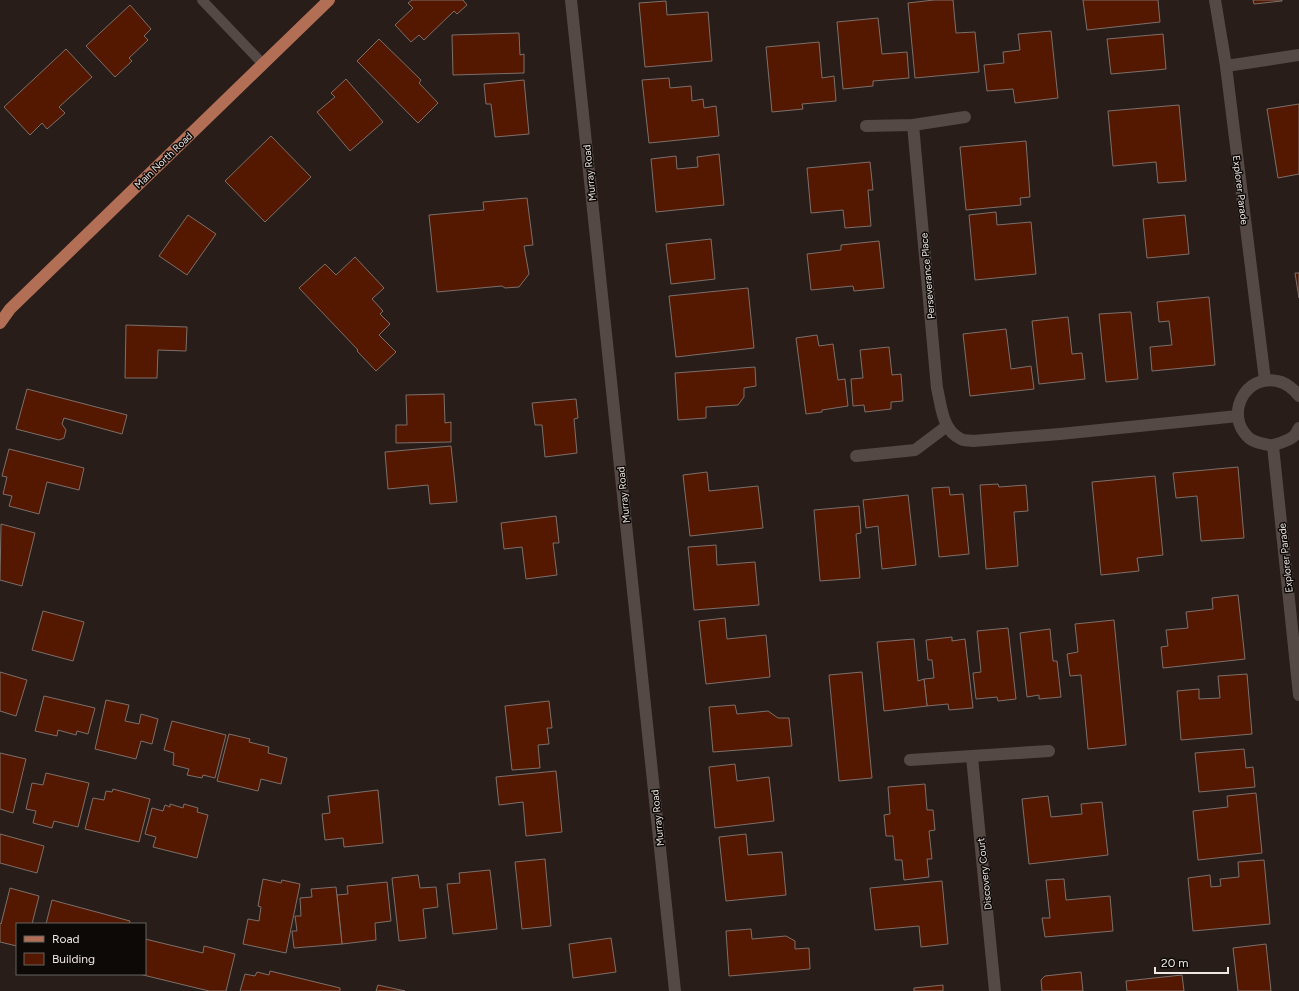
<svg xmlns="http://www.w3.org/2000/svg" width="1299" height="991" font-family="Figtree,sans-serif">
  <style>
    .building { fill: #541800; stroke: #7c6f6b }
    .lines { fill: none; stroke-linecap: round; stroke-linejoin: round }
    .service { stroke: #554945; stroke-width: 10 }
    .minor { stroke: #554945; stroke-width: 12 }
    .tertiary { stroke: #554945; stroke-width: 12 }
    .primary { stroke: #b36f56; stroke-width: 12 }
    .labels { text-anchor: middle; stroke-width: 3; stroke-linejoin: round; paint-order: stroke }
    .street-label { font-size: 10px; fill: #eee7e4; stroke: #0d0907 }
  </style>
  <rect width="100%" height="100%" fill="#281d19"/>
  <g class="building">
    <polygon points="412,0 463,0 467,5 457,14 454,11 424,40 419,35 411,42 395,25 413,8 408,3"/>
    <polygon points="934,0 953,0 956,33 975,32 979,72 915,78 908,3"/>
    <polygon points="1083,0 1158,0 1160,22 1087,30"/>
    <polygon points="1253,0 1282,0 1282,1 1254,4"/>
    <polygon points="666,1 667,15 708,12 712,61 645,67 639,3"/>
    <polygon points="130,5 151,29 144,36 148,40 129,58 132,61 115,77 86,46"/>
    <polygon points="878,18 882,54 907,52 909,78 873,81 873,86 843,89 837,22"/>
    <polygon points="1051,31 1058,98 1015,103 1013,89 987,91 984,65 1004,63 1003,52 1020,50 1018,34"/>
    <polygon points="519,33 520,55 524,54 524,73 453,75 452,35"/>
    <polygon points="1163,34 1166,69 1111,74 1107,39"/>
    <polygon points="379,39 421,80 419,83 438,103 418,123 357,61"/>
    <polygon points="819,42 822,78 834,76 836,101 802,104 803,109 772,112 766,47"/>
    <polygon points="66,49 92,77 59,107 65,113 47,129 42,123 30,135 4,107"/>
    <polygon points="669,78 670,88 691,86 692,101 703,99 704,108 716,106 719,136 649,143 642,80"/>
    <polygon points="346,79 383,122 350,151 317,112 335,97 331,93"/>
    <polygon points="524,80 529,134 495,137 491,104 486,104 484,84"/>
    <polygon points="1299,104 1299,174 1278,178 1267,109"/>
    <polygon points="1179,105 1186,181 1158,183 1156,162 1113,166 1108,111"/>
    <polygon points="271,136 311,177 265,222 225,181"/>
    <polygon points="1026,141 1030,197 1020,198 1021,205 966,210 960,147"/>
    <polygon points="719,154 724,205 656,212 651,159 676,156 677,169 698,167 697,157"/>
    <polygon points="870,162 873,190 868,190 871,226 845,228 843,210 811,213 807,168"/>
    <polygon points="527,198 533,245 524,246 529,274 519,287 505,288 502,286 437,292 429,215 484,210 483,202"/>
    <polygon points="996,212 997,225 1031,222 1036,274 975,280 969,215"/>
    <polygon points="188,215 216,234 187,275 159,256"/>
    <polygon points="1185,215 1189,254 1147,258 1143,219"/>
    <polygon points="711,239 715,279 671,284 666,244"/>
    <polygon points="879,241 884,288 854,291 853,286 811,290 807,254 841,250 841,245"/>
    <polygon points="355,257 384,288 372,299 383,311 380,314 390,324 379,335 396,352 376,371 357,351 358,350 299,288 325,264 336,275"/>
    <polygon points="1295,273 1299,273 1299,298"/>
    <polygon points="748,288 754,348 676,357 669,296"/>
    <polygon points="1209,297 1215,365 1152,371 1150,347 1172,345 1169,321 1159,322 1157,302"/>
    <polygon points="1131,312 1138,379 1106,382 1099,314"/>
    <polygon points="1068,317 1072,354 1082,353 1085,379 1039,384 1032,321"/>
    <polygon points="126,325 187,327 186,351 158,350 157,378 125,378"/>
    <polygon points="1006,329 1011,369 1031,366 1034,389 970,396 963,334"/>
    <polygon points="817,335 819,346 833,344 838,380 845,379 848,406 822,410 822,412 806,414 796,338"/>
    <polygon points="889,347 892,375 901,374 903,401 891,402 891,409 865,412 864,405 853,406 851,379 863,378 860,350"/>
    <polygon points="755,367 756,386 744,388 744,397 738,405 706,407 706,418 678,420 675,373"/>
    <polygon points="27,389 127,415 122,434 64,418 62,424 66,430 64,438 59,440 16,429"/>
    <polygon points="444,394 445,423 451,422 451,442 396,443 396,425 407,425 406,395"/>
    <polygon points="576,399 578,418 574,419 577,453 545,457 542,425 535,425 532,403"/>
    <polygon points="451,446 457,502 430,504 428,485 388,489 385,452"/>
    <polygon points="9,449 84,468 79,490 47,482 39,514 9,506 12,496 3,494 7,477 2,476"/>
    <polygon points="1238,467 1244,538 1201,541 1197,496 1176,498 1173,473"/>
    <polygon points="707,472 709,491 758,486 763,528 690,536 683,475"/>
    <polygon points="1155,476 1163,555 1137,558 1139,571 1101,575 1092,482"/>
    <polygon points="998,484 999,487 1026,485 1028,511 1014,512 1018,566 986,569 980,485"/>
    <polygon points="949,487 950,495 963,494 969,554 939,557 932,488"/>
    <polygon points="908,495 916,565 882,569 878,526 866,528 863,500"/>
    <polygon points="859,506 861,533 856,534 860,578 820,581 814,510"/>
    <polygon points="556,516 559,543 553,543 557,575 526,579 522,547 504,549 501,523"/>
    <polygon points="1,524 35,533 22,586 0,580"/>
    <polygon points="716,545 717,565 755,562 759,605 694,610 688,547"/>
    <polygon points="1238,595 1245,659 1163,668 1161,647 1168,646 1166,630 1188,628 1186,612 1213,609 1212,598"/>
    <polygon points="43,611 84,622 73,661 32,650"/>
    <polygon points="725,618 727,639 766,635 770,677 706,684 699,621"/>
    <polygon points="1114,620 1126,745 1088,749 1081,675 1070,676 1067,654 1078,652 1075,624"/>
    <polygon points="1008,628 1016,699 998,701 997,697 976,699 973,673 981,672 977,631"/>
    <polygon points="1050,629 1053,661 1057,661 1061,697 1039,699 1039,695 1027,697 1020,633"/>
    <polygon points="952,637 952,641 965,639 973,708 949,710 948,704 927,706 924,679 934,678 932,660 928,660 926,640"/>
    <polygon points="914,639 918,681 924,679 927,706 884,711 877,642"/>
    <polygon points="0,672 27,680 16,716 0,711"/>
    <polygon points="862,672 872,778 839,781 829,675"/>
    <polygon points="1247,674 1252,734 1181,740 1177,691 1199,689 1199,699 1220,698 1218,676"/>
    <polygon points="44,696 95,708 88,734 77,731 76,735 58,730 57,736 35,731"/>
    <polygon points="106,700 129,705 125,721 139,724 141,714 158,719 152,744 141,741 136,759 95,749"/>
    <polygon points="549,701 552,728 547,728 549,744 538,745 540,768 512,770 505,706"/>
    <polygon points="735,705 737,714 768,711 778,718 789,718 792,746 713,752 709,707"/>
    <polygon points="172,721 226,735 215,778 203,775 202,778 187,775 189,769 173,765 174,753 164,750"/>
    <polygon points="229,734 250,739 249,742 269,747 268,753 287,758 281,784 261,779 258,791 217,781"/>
    <polygon points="1244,749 1246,768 1253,767 1255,787 1199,792 1195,753"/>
    <polygon points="0,753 26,759 13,813 0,809"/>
    <polygon points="735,764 737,781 769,777 774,821 715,828 709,767"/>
    <polygon points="556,771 562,832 526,836 523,802 499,805 496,777"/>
    <polygon points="46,773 89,783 78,827 54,821 52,828 33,823 36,811 26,809 32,783 43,785"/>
    <polygon points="925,784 927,810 933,810 935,830 929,831 932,859 927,859 929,877 904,880 902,860 895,860 893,836 886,836 884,815 890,814 888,787"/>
    <polygon points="113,789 150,799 139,842 85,829 93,798 104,800 106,791 112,792"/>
    <polygon points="378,790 383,843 344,847 343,838 325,840 322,814 330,813 328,796"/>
    <polygon points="1256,793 1262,853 1198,860 1193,811 1228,807 1227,796"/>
    <polygon points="1048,796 1051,817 1082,814 1081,804 1102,802 1108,855 1029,864 1022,799"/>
    <polygon points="170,804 183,808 184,804 198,808 197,812 208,815 197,858 153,847 156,837 145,834 152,808 163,811 165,805 170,807"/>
    <polygon points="0,834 44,846 37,873 0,863"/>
    <polygon points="746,834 748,855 782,852 786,895 726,901 719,837"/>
    <polygon points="545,859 551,926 522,929 515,862"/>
    <polygon points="1264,860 1270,924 1193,931 1188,878 1210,875 1211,887 1221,886 1220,879 1239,877 1238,862"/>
    <polygon points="490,870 497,929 453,934 447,884 460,883 459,873"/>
    <polygon points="418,875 420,888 436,887 438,907 423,909 426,938 399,941 392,878"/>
    <polygon points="263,879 281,883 282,880 300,884 286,953 243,944 248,919 259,921 261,907 258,906"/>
    <polygon points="1064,879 1066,900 1110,896 1113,931 1045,937 1042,918 1050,918 1046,880"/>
    <polygon points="942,881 948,944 921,947 919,926 875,930 870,888"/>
    <polygon points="387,882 391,921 375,923 376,940 342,944 337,895 348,894 347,886"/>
    <polygon points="336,887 342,944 294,948 292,931 297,931 295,916 301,916 300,898 312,897 311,889"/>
    <polygon points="10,888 39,896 32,924 17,924 17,946 0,942 0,923 1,924"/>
    <polygon points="52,900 130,921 129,924 46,924"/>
    <polygon points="751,929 752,939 786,936 795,941 795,949 809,948 810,969 729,976 726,931"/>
    <polygon points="611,938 616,972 573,978 569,944"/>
    <polygon points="145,939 203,953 204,946 235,954 226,991 209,991 139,974 145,974"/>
    <polygon points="1266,944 1271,991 1238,991 1233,948"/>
    <polygon points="270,971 340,988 340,991 240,991 245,974 255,976 257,972 269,975"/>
    <polygon points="1081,972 1083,991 1042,991 1041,980 1045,976"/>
    <polygon points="1182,975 1184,991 1127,991 1126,981"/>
    <polygon points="378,985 405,991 376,991"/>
    <polygon points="943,985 943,991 914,991 914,988"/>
  </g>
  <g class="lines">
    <polyline class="service" points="202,0 263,64"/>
    <g class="minor">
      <polyline points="1215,0 1226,66 1265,380"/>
      <polyline points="1226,66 1299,55"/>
      <path d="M913,125L937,388C941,404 942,431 961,439C964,441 970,440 973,441L1060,434L1238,416"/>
      <polyline points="866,126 913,125 965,117"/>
      <path d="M1299,396C1293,388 1287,383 1277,381C1246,374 1225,413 1247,436C1252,442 1261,443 1269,445C1274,446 1290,440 1294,436C1296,434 1298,430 1299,428"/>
      <polyline points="1273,446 1299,695"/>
      <polyline points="856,456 915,450 947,426"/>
      <polyline points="972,757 995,991"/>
      <polyline points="910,760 1049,751"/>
    </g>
    <polyline class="tertiary" points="571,0 675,991"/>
    <polyline class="primary" points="0,323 10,309 329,0"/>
  </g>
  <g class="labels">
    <g class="street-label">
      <text transform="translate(163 160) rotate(-44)" y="4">Main North Road</text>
      <text transform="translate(589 173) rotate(-96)" y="4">Murray Road</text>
      <text transform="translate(1241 190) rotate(83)" y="4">Explorer Parade</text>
      <text transform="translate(927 276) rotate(-95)" y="4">Perseverance Place</text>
      <text transform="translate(623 495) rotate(-96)" y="4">Murray Road</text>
      <text transform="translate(1285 558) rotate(-96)" y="4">Explorer Parade</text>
      <text transform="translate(657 818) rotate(-96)" y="4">Murray Road</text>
      <text transform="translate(984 874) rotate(-96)" y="4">Discovery Court</text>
    </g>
  </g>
  <rect x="16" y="923" width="130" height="52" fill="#0d0907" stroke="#67625f"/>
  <rect x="24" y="936" width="20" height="6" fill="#b36f56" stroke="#67625f"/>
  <text x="52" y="943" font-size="12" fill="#eee7e4">Road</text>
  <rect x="24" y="953" width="20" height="12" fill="#541800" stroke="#67625f"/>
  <text x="52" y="963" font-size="12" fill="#eee7e4">Building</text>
  <path d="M1155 967v6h73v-6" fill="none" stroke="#eee7e4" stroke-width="2"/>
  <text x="1161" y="967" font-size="12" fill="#eee7e4" stroke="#0d0907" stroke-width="3" paint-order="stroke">20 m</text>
</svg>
